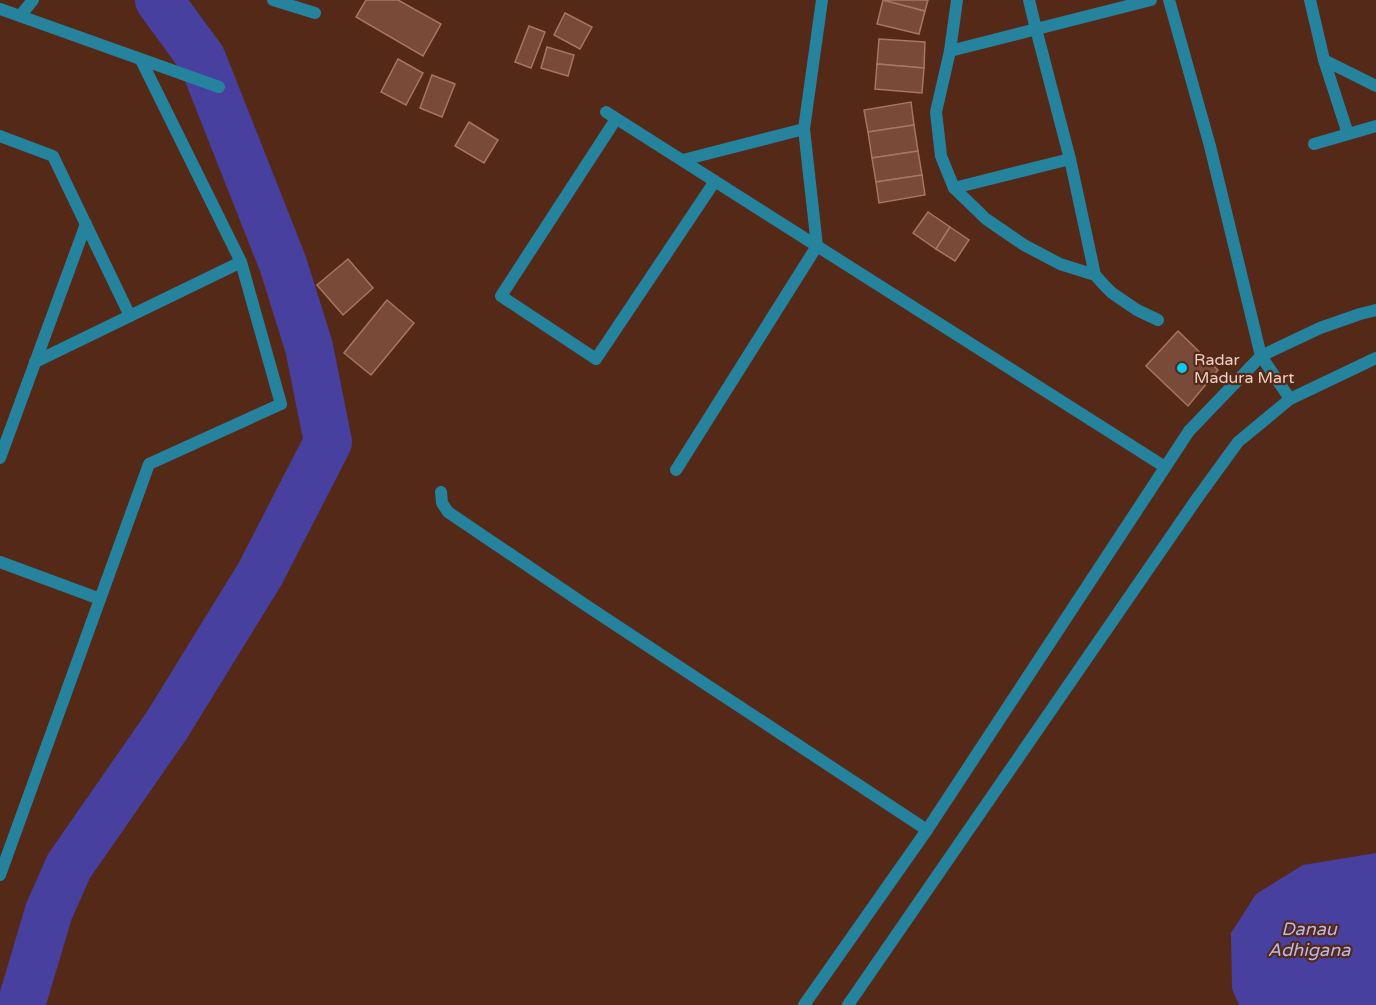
<svg xmlns="http://www.w3.org/2000/svg" width="1376" height="1005" font-family="'Varela Round',sans-serif">
  <style>
    .water { fill: #48409f }
    .lines { fill: none; stroke-linecap: round; stroke-linejoin: round }
    .river { stroke: #48409f; stroke-width: 48 }
    .building { fill: #794a37; stroke: #a87561; stroke-width: 1.5 }
    .street { stroke: #25839e; stroke-width: 12 }
    .poi-dot { fill: #04cbf9; stroke: #552917; stroke-width: 2 }
    .labels { text-anchor: middle; stroke-width: 4.5; stroke-linejoin: round; paint-order: stroke }
    .poi-label { font-size: 16px; fill: #eccfc4; stroke: #552917; text-anchor: start }
    .water-label { font-size: 18px; font-style: italic; fill: #b6b9ec; stroke: #552917 }
  </style>
  <rect width="100%" height="100%" fill="#552917"/>
  <polygon class="water" points="1376,853 1376,1005 1239,1005 1232,989 1231,933 1256,894 1303,865"/>
  <g class="lines">
    <polyline class="river" points="21,1005 49,911 69,866 167,725 260,574 328,442 309,347 283,264 202,59 159,0"/>
  </g>
  <g class="building">
    <polygon points="366,0 398,0 441,24 423,56 356,17"/>
    <polygon points="883,0 925,11 919,34 877,24"/>
    <polygon points="883,0 928,0 925,11"/>
    <polygon points="565,13 592,27 580,49 554,35"/>
    <polygon points="529,26 545,32 531,68 515,62"/>
    <polygon points="879,39 925,42 924,68 877,64"/>
    <polygon points="547,47 574,55 568,76 541,68"/>
    <polygon points="398,59 423,73 406,105 381,92"/>
    <polygon points="877,64 924,68 922,93 875,89"/>
    <polygon points="432,75 455,84 442,117 420,108"/>
    <polygon points="911,102 914,125 868,132 864,110"/>
    <polygon points="469,122 498,140 484,163 455,146"/>
    <polygon points="914,125 918,151 872,158 868,132"/>
    <polygon points="918,151 922,175 876,182 872,158"/>
    <polygon points="922,175 925,195 879,203 876,182"/>
    <polygon points="928,212 950,227 936,249 913,233"/>
    <polygon points="950,227 969,240 955,261 936,249"/>
    <polygon points="348,259 373,288 343,315 317,285"/>
    <polygon points="387,300 414,323 371,375 344,353"/>
    <polygon points="1178,331 1218,370 1188,406 1146,366"/>
  </g>
  <g class="lines">
    <g class="street">
      <polyline points="273,0 315,13"/>
      <polyline points="957,0 950,51 936,112 941,156 954,188 986,219 1024,245 1060,264 1095,275 1105,286 1112,293 1137,310 1158,320"/>
      <polyline points="1029,0 1036,29 1070,159 1095,275"/>
      <polyline points="1169,0 1210,146 1261,356 1290,399"/>
      <polyline points="1310,0 1324,60 1376,86"/>
      <polyline points="0,9 219,87"/>
      <polyline points="20,16 33,0"/>
      <polyline points="950,51 1151,0"/>
      <polyline points="1324,60 1348,134"/>
      <polyline points="606,112 1165,467"/>
      <polyline points="616,119 501,296 596,359 715,181"/>
      <polyline points="0,136 53,156 130,316"/>
      <polyline points="1314,144 1376,126"/>
      <polyline points="683,160 804,129"/>
      <polyline points="954,188 1070,159"/>
      <polyline points="35,362 241,262"/>
      <polyline points="0,458 86,224"/>
      <polyline points="676,470 817,246 804,129 822,0"/>
      <polyline points="441,492 442,503 448,512 590,608 927,830"/>
      <polyline points="0,562 100,599"/>
      <polyline points="0,875 149,464 281,404 241,262 141,60"/>
      <polyline points="804,1005 927,830 1189,431 1261,356 1320,328 1360,314 1376,310"/>
      <polyline points="848,1005 1198,497 1238,442 1290,399 1376,358"/>
    </g>
  </g>
  <circle class="poi-dot" cx="1182" cy="368" r="6"/>
  <g class="labels">
    <g class="poi-label">
      <text x="1194" y="365">Radar<tspan x="1194" dy="18">Madura Mart</tspan></text>
    </g>
    <g class="water-label">
      <text x="1309" y="935">Danau<tspan x="1309" dy="21">Adhigana</tspan></text>
    </g>
  </g>
</svg>
